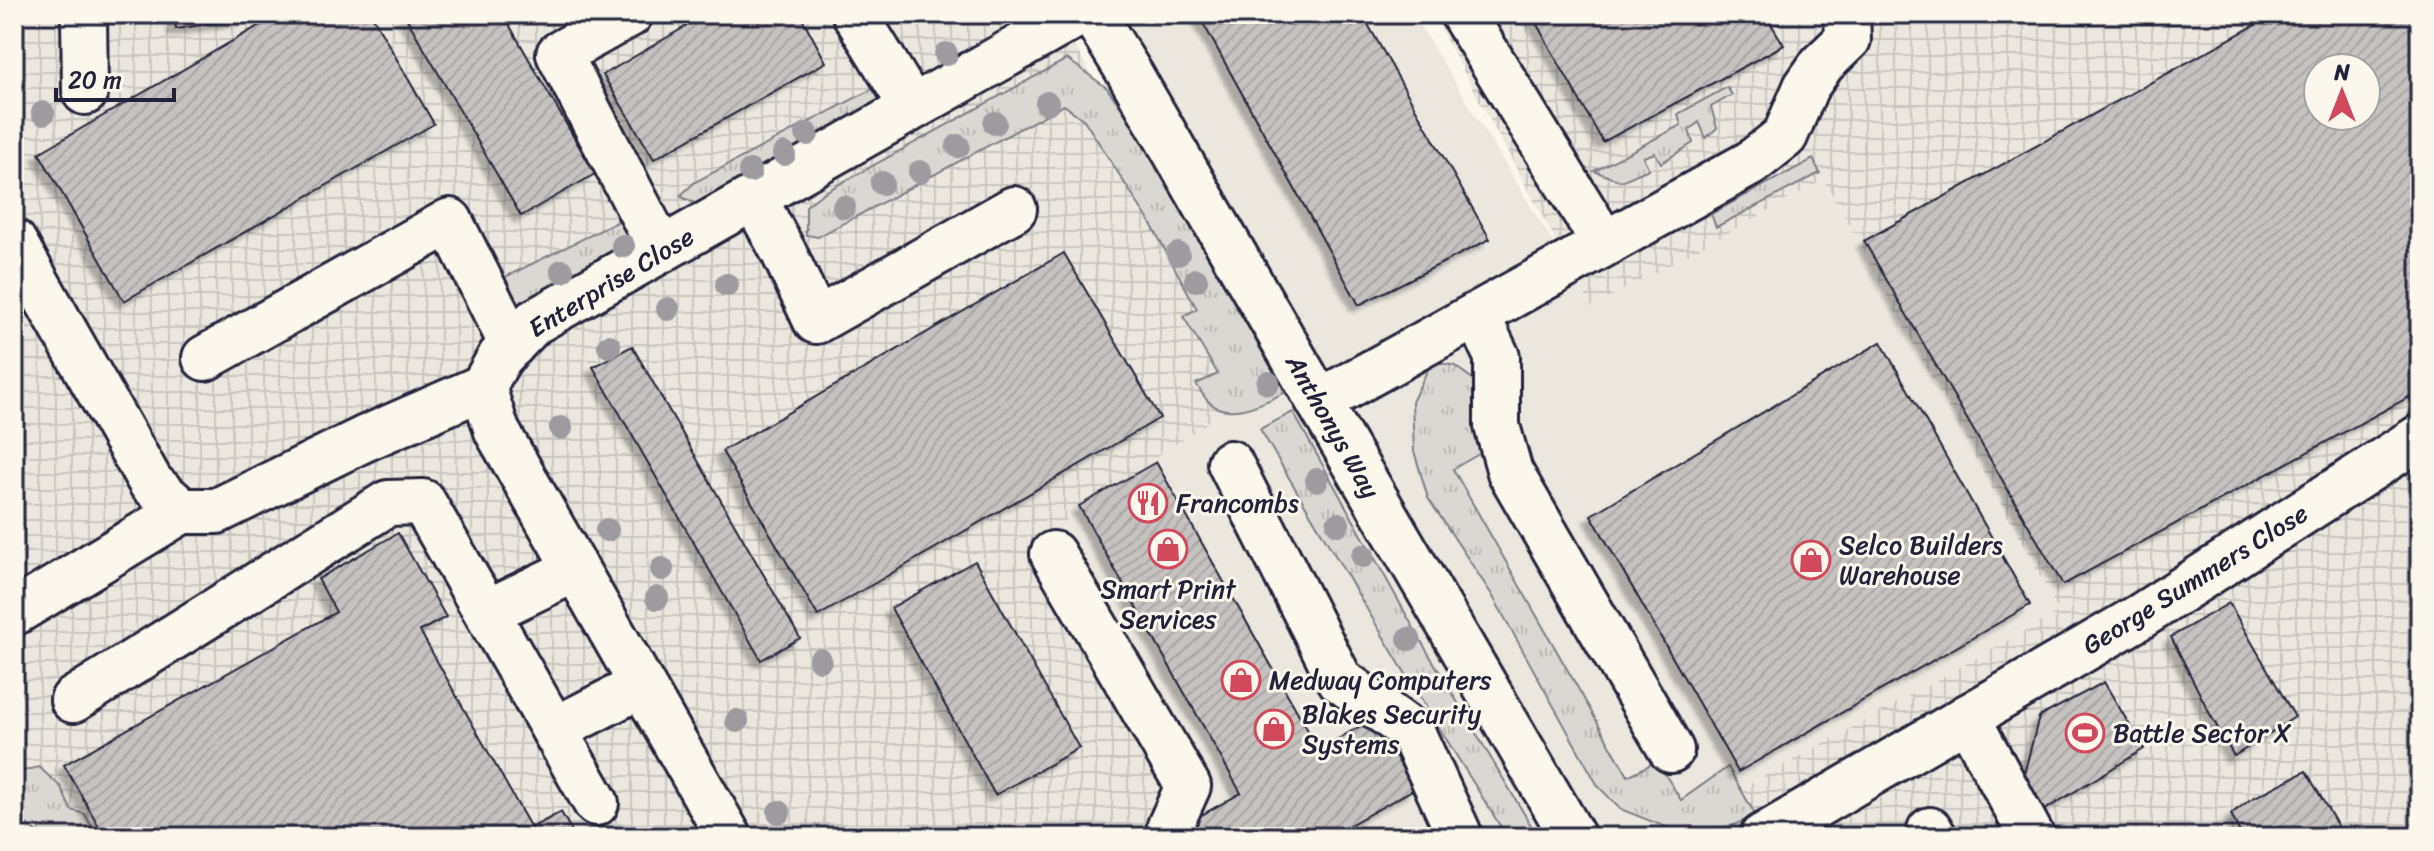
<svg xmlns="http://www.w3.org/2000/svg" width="2434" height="851" font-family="Sriracha,sans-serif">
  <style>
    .built { fill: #ebe7df }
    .industrial { fill: url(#industrial-grid); fill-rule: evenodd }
    .grass { fill: url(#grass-tufts); stroke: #7e7d87; stroke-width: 2 }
    .building { fill: url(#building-hatch); stroke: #22223b; stroke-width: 2; fill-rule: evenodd; filter: url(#shadow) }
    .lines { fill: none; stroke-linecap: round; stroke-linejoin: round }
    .minor-casing { stroke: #22223b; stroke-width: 50 }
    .minor { stroke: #fbf7ec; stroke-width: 44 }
    .tree { fill: #9d9ba0 }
    .labels { text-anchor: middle; stroke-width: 6; stroke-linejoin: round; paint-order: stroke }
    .street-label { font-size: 26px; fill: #22223b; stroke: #fbf7ec }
    .poi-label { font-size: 26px; fill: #22223b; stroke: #fbf7ec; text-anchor: start }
  </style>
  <defs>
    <pattern id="industrial-grid" width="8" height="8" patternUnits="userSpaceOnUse" patternTransform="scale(2)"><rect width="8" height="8" fill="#ebe7df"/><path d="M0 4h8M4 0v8" fill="none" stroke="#c9c6c0"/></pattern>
    <pattern id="grass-tufts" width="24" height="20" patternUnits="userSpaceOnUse" patternTransform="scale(2)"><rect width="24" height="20" fill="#dbd8d3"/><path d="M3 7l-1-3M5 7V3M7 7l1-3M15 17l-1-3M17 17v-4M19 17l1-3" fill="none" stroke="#bcb9b6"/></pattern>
    <pattern id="building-hatch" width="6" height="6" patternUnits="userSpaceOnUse" patternTransform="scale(2)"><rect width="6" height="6" fill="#c6c2c0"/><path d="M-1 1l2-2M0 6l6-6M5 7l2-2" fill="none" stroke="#aaa6a6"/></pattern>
    <filter id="shadow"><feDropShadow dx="-7" dy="7" stdDeviation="2" flood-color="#0004"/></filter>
  </defs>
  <rect width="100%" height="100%" fill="#fbf7ec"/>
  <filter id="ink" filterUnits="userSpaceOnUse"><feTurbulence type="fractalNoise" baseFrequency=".0125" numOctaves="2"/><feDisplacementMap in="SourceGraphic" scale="16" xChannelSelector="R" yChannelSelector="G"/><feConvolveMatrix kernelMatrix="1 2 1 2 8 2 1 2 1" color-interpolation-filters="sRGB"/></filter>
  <g filter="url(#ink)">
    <polygon class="built" points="1125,14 1413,14 1592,306 1824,180 2059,612 1655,837 1599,837 1517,822 1492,837 1202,837 1051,530 1264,383"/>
    <g class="industrial">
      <polygon points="14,14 1057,14 1264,383 1051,531 1202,837 14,837"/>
      <path d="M1432,14H2420V837H1655L2059,612L1824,180L1592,307ZM2318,68H2366V116H2318Z"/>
    </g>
    <g class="grass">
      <path d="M1067,59L1107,88L1135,127L1286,392C1265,402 1227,423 1207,400C1203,396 1200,389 1196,384L1218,374L1183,316L1197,309L1151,224L1084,120L1064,105L818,237L806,235V206L823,193Z"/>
      <polygon points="876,87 889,107 706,209 680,196 695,182"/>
      <polygon points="1727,87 1732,95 1711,107 1717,128 1706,138 1699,122 1689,130 1693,143 1661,163 1655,153 1643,157 1649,169 1621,181 1594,171 1681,125 1678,114"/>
      <polygon points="1813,159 1820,173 1716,227 1711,214"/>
      <polygon points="623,219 638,255 535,308 511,304 495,282"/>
      <polygon points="1432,361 1455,366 1478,383 1484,451 1453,469 1628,776 1657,761 1681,800 1728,767 1756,816 1731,826 1681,833 1620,809 1598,786 1492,595 1428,498 1414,451 1412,402"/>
      <polygon points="1293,412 1421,641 1538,837 1507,837 1399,663 1260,429"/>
      <polygon points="14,760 19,772 39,767 61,787 71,810 85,814 97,837 41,837 14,813"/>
    </g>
    <g class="building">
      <polygon points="174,14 245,14 246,18 176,29"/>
      <polygon points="279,14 371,14 434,124 124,301 39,153"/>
      <polygon points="404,14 503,14 595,174 521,216"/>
      <polygon points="707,14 800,14 826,62 654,159 603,75"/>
      <polygon points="1198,14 1362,14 1490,239 1359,305"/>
      <polygon points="1531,14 1765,14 1784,45 1603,142"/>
      <path d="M2275,14H2406L2420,37V391L2063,585L1864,241ZM2318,68H2366V116H2318Z"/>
      <polygon points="1064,253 1160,418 818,616 722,451"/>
      <polygon points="1881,342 2030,605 1738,772 1591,515"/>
      <polygon points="632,346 800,638 761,660 593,367"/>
      <polygon points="1156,462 1319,750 1374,718 1414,789 1328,837 1197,837 1189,822 1241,793 1079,506"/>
      <polygon points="398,533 446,617 420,631 531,828 561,812 575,837 105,837 64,765 336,612 318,579"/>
      <polygon points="975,561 1079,748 995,795 891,608"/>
      <polygon points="2229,603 2295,717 2234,756 2211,716 2171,637"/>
      <polygon points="2104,682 2144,749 2038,814 2023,778 2039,717"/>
      <polygon points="2306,771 2344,837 2242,837 2231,814 2251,799"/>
    </g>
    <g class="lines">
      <g class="minor-casing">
        <g id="minor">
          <polyline points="84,14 85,92"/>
          <polyline points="630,14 559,54 661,250"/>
          <polyline points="855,14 912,107"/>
          <polyline points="1093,14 1130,74 1319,402 1573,837"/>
          <polyline points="1463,14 1604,243"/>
          <polyline points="754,198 784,253 816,321 1014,209"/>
          <polyline points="14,242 151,483 182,511"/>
          <polyline points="1477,315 1497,357 1497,426 1510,472 1671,750"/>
          <polyline points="205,358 450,221 512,345"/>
          <polyline points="1319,402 1751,163 1785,136 1806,87 1822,64 1848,39 1847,14"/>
          <polyline points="1230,463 1340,680 1412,732 1458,832 1449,837"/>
          <polyline points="1053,554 1188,786 1170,826 1176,837"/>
          <polyline points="487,612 576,569"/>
          <polyline points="14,613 182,511 217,511 364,439 483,387"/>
          <polyline points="73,700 388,503 423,502 596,803"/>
          <polyline points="1967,717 2032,837"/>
          <polyline points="554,730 642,685"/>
          <polyline points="1930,830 1934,837"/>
          <polyline points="729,837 497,431 483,387 500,357 534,322 1078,14"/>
          <polyline points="1762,837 2141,616 2420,437"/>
        </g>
      </g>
      <use href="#minor" class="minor"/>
    </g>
    <g class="tree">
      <circle cx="946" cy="54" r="12"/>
      <circle cx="1047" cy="103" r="12"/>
      <circle cx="43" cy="113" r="12"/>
      <circle cx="995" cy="123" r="12"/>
      <circle cx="807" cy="134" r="12"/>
      <circle cx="958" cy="146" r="12"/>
      <circle cx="784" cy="154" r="12"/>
      <circle cx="750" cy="171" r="12"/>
      <circle cx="920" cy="172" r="12"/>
      <circle cx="882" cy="183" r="12"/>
      <circle cx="844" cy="207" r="12"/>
      <circle cx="623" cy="246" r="12"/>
      <circle cx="1178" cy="254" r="12"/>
      <circle cx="562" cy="271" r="12"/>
      <circle cx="1196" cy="280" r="12"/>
      <circle cx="727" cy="285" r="12"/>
      <circle cx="668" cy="309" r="12"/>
      <circle cx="609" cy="346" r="12"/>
      <circle cx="1268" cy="383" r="12"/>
      <circle cx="561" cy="428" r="12"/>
      <circle cx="1317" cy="480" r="12"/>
      <circle cx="1338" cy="524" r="12"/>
      <circle cx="607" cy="530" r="12"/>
      <circle cx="1363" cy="556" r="12"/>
      <circle cx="662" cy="569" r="12"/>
      <circle cx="657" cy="598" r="12"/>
      <circle cx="1409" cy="639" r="12"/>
      <circle cx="820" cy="660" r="12"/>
      <circle cx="737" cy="721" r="12"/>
      <circle cx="779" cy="812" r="12"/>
    </g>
  </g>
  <defs>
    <g id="restaurant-ring" transform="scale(2)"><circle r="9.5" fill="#fbf7ec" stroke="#d1495b" stroke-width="1.5"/><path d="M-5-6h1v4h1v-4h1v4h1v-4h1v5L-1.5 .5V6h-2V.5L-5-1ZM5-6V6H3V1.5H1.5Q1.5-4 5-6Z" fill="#d1495b"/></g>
    <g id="shop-ring" transform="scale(2)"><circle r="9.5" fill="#fbf7ec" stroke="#d1495b" stroke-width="1.5"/><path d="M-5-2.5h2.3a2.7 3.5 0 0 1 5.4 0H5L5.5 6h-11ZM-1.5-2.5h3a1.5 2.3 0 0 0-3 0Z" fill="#d1495b"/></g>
    <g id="stadium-ring" transform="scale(2)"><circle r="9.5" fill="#fbf7ec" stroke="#d1495b" stroke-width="1.5"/><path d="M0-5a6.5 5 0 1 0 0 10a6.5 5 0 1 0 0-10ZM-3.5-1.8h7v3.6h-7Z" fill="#d1495b"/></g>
  </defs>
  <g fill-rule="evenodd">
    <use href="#restaurant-ring" x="1148" y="503"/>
    <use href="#shop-ring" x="1168" y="549"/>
    <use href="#shop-ring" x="1811" y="560"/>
    <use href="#shop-ring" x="1241" y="680"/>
    <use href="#shop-ring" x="1274" y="729"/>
    <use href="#stadium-ring" x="2085" y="733"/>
  </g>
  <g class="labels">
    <g class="street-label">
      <text transform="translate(611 282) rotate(-31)" y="9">Enterprise Close</text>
      <text transform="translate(1333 426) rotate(60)" y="9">Anthonys Way</text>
      <text transform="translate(2195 579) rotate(-32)" y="9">George Summers Close</text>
    </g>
    <g class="poi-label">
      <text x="1176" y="512">Francombs</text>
      <text x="1839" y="554">Selco Builders<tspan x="1839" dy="30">Warehouse</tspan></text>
      <text x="1168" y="598" text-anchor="middle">Smart Print<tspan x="1168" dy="30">Services</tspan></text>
      <text x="1269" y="689">Medway Computers</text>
      <text x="1302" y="723">Blakes Security<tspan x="1302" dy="30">Systems</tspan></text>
      <text x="2113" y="742">Battle Sector X</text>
    </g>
  </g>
  <rect width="2434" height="851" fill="none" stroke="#fbf7ec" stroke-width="48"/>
  <rect x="24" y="24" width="2386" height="803" fill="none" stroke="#22223b" stroke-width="3" filter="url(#ink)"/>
  <g transform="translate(2342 92)"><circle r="38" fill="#fbf7ec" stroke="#a4a2a5" stroke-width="2"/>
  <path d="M0-6L14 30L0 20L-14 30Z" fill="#d1495b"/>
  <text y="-12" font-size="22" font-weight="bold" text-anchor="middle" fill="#22223b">N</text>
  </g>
  <path d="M56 88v12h118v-12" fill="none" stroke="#22223b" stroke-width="4"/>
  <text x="68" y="88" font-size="24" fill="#22223b" stroke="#fbf7ec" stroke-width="6" paint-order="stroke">20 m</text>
</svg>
